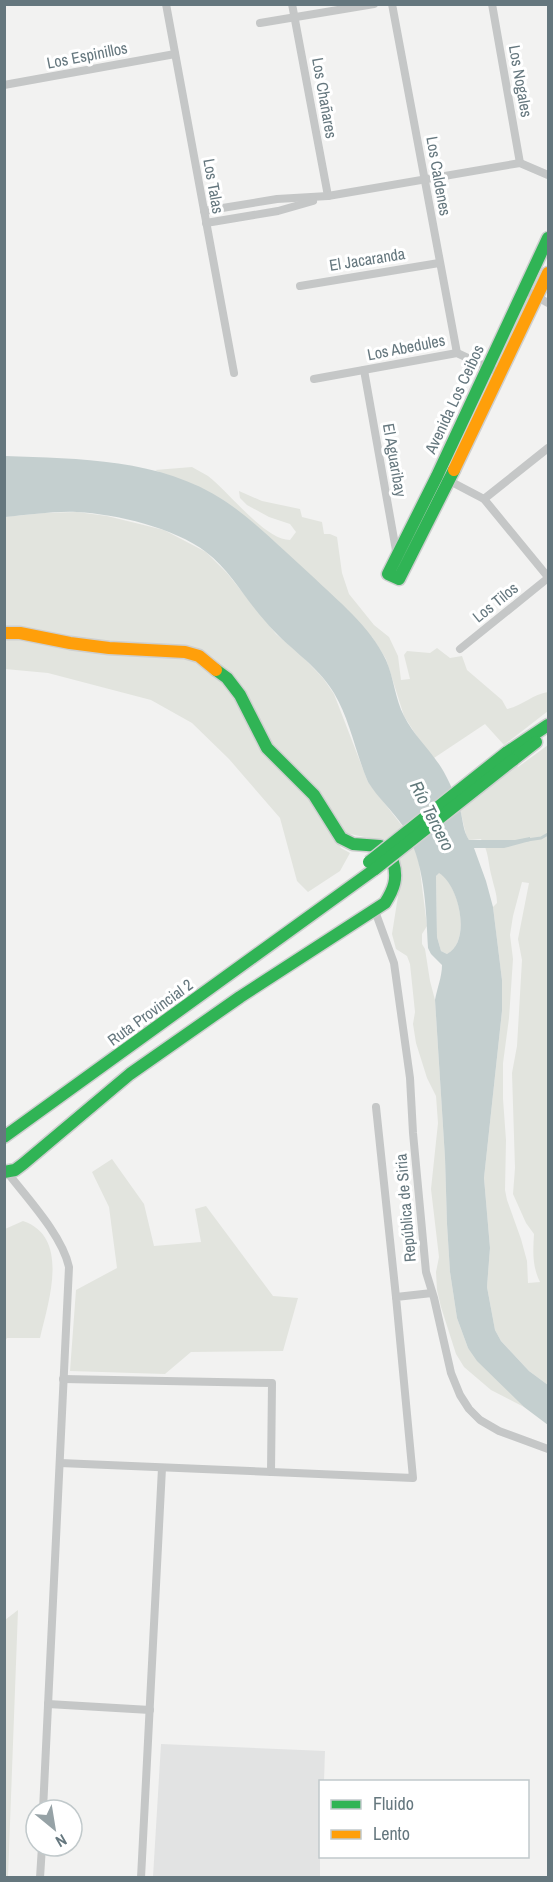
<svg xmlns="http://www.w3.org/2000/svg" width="553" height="1882" font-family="'Archivo Narrow',sans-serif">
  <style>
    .built { fill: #e2e3e3 }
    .green { fill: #e2e4de; fill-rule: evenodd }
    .water { fill: #c4cfcf; fill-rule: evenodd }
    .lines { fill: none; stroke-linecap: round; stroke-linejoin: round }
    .stream { stroke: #c4cfcf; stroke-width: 3 }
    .fast-casing { stroke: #cecfcf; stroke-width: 15 }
    .slow-casing { stroke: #cecfcf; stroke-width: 15 }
    .street { stroke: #c5c7c7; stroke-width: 8 }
    .fast { stroke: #30b455; stroke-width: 12 }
    .slow { stroke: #ff9f0a; stroke-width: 12 }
    .fast-bridge-casing { stroke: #cecfcf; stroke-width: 15; stroke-linecap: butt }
    .fast-bridge { stroke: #30b455; stroke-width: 12 }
    .labels { text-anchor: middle; stroke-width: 6; stroke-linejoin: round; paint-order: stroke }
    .street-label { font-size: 16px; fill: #65777e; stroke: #fff }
    .water-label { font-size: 18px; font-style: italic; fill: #61797b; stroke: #fff }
  </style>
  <rect width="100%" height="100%" fill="#f2f2f1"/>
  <polygon class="built" points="161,1744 325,1751 324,1781 320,1782 320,1877 153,1877"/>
  <g class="green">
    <path d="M192,467C197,470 203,473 208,476C229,492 265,540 290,540L296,532L290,524L269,517L247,505L240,498L239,491L262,501L300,509L302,517L322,522L324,534H330L337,537L342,573L349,594L374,625L389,637L398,656L401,680L410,679L404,655L407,651L430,653L437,648L450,658L462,656L467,670L502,700L507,709C522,706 533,694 548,692V711L504,745L485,724L434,758L423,746L404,716L386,659L372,637L277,544L225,501L155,470Z"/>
    <polygon points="77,512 107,516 164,530 206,552 227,573 276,634 301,655 323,678 334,694 368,782 403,827 383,841 331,830 341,848 350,853 340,871 308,892 297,881 280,818 229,759 192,723 151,700 48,673 5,669 4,517 44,513"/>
    <path d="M548,745V1385L529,1371L501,1341L495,1330L487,1287L490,1248L484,1178L502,1011V980L493,907L497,903C497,894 494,887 492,878C488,864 489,851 481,839L469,840L466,835L460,809L515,765L518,767ZM522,882L529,883L518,939L522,960L517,1046L512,1073L515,1168L513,1194L526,1223L534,1234C533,1251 532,1266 540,1282L528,1283L527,1261L521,1239L507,1200L505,1190L506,1140L503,1099V1063L509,1018L513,959L510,935L513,916Z"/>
    <polygon points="414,846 419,863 427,926 422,934 422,944 425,949 430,981 435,1000 445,1158 447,1224 450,1272 457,1318 468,1348 524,1407 491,1390 464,1367 456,1354 441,1307 437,1290 436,1272 439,1257 431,1189 438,1123 436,1096 427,1078 416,1043 413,1024 415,1012 410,964 407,956 396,949 392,934 401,877 396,860"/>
    <path d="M439,872C459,885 472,941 447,954L441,951L437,937L436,876Z"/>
    <polygon points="112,1159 144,1204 154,1246 201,1242 195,1209 206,1206 273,1296 298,1298 283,1351 191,1352 165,1374 70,1371 76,1290 117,1268 109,1207 92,1172"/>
    <path d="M23,1221C71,1237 48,1303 40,1338H7L5,1341V1229Z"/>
    <polygon points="18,1610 8,1877 5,1878 5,1620"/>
  </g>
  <path class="water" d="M5,456C79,459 160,458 225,501C256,522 283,550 311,575C338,601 370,626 386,660C394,678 395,699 404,716C415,738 435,754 446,776C451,786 457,798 460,809C463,820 463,831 469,840H515L530,837V841L504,848H474L486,881L493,907L502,980V1011L484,1178L490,1248L487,1287L495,1330L501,1341L529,1371L548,1385V1425L524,1407L477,1361L468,1348L457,1318L450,1272L447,1224L445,1158L435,1000C437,988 442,977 442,965L431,954L428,948C426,907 425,861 403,826C392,810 378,798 368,782C356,754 350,720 334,693C317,664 286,647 265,621C245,599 230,570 206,552C175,528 116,514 77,512C53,511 29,515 5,517ZM439,873C459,885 472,941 447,954L441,951L437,937L436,876Z"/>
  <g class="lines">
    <polyline class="stream" points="527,840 541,838 548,834"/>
    <g class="fast-casing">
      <g id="fast">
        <polyline points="454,470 399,579 388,574 437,476 548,238"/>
        <polyline points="216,670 227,678 240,695 267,748 314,795 341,838 353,844 380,846"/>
        <polyline points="506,753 548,725"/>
        <polyline points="513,760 536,742"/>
        <polyline points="4,1137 375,869"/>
        <path d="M4,1172L15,1170L23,1164L130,1074L240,997L385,903C394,889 398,878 393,862"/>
      </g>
    </g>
    <g class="slow-casing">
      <g id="slow">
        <polyline points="454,470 548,273"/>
        <polyline points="4,633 20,633 70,643 109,648 185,652 199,656 216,670"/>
      </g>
    </g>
    <g class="street">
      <polyline points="166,4 234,373"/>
      <polyline points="292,4 328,196"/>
      <polyline points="392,4 457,353"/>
      <polyline points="492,4 520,163"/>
      <polyline points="260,23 374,4"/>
      <polyline points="4,85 175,54"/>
      <polyline points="204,211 277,199 328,196 520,163 548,175"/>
      <polyline points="206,223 278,211 313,201"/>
      <polyline points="300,286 439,263"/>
      <polyline points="523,289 548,303"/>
      <polyline points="364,370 397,556"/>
      <polyline points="314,379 457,353 500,373"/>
      <polyline points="444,478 484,499 548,577"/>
      <polyline points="484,499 548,448"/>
      <polyline points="460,649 548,578"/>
      <polyline points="375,911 394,963 410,1078 413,1133 426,1272 434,1298 451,1373 460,1395 469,1409 480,1420 499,1431 548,1449"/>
      <polyline points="376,1107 396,1297"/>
      <path d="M7,1172C27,1198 62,1235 69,1267L43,1810"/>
      <polyline points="63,1379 272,1383 271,1472"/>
      <polyline points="60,1463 413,1478 396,1297 432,1293"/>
      <polyline points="48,1704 150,1710"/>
      <polyline points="40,1878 42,1846"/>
      <polyline points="141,1878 162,1468"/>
    </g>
    <use href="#fast" class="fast"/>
    <use href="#slow" class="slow"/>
    <g class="fast-bridge-casing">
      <g id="fast-bridge">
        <polyline points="369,862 506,753"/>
        <polyline points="375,869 513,760"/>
      </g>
    </g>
    <use href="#fast-bridge" class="fast-bridge"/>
  </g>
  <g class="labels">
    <g class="street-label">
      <text transform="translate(87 55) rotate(-11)" y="6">Los Espinillos</text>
      <text transform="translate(521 81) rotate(80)" y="6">Los Nogales</text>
      <text transform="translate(325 98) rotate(80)" y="6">Los Chañares</text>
      <text transform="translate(439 176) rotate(80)" y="6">Los Caldenes</text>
      <text transform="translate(214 186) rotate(80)" y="6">Los Talas</text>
      <text transform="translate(367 259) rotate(-9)" y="6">El Jacaranda</text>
      <text transform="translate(406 347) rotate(-11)" y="6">Los Abedules</text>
      <text transform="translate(454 399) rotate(-65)" y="6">Avenida Los Ceibos</text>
      <text transform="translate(395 460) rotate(80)" y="6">El Aguaribay</text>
      <text transform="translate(495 602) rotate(-39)" y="6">Los Tilos</text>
      <text transform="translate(150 1012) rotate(-36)" y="6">Ruta Provincial 2</text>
      <text transform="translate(405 1208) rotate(-95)" y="6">República de Siria</text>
    </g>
    <g class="water-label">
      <text transform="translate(432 816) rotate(63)" y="6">Río Tercero</text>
    </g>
  </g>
  <rect width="553" height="1882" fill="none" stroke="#65777e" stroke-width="12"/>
  <rect x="319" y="1780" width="210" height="78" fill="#ffffff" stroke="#c1c9cb" stroke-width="1.5"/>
  <rect x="331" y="1800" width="30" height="9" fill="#30b455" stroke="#c1c9cb" stroke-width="1.5"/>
  <text x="373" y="1810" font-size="18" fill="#65777e">Fluido</text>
  <rect x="331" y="1830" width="30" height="9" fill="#ff9f0a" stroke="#c1c9cb" stroke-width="1.5"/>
  <text x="373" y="1840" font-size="18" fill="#65777e">Lento</text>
  <g transform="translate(54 1828) rotate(150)"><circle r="28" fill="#ffffff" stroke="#c1c9cb" stroke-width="1.5"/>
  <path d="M0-4.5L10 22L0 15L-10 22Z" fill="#96a2a6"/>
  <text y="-9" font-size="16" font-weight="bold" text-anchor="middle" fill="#65777e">N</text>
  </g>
</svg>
